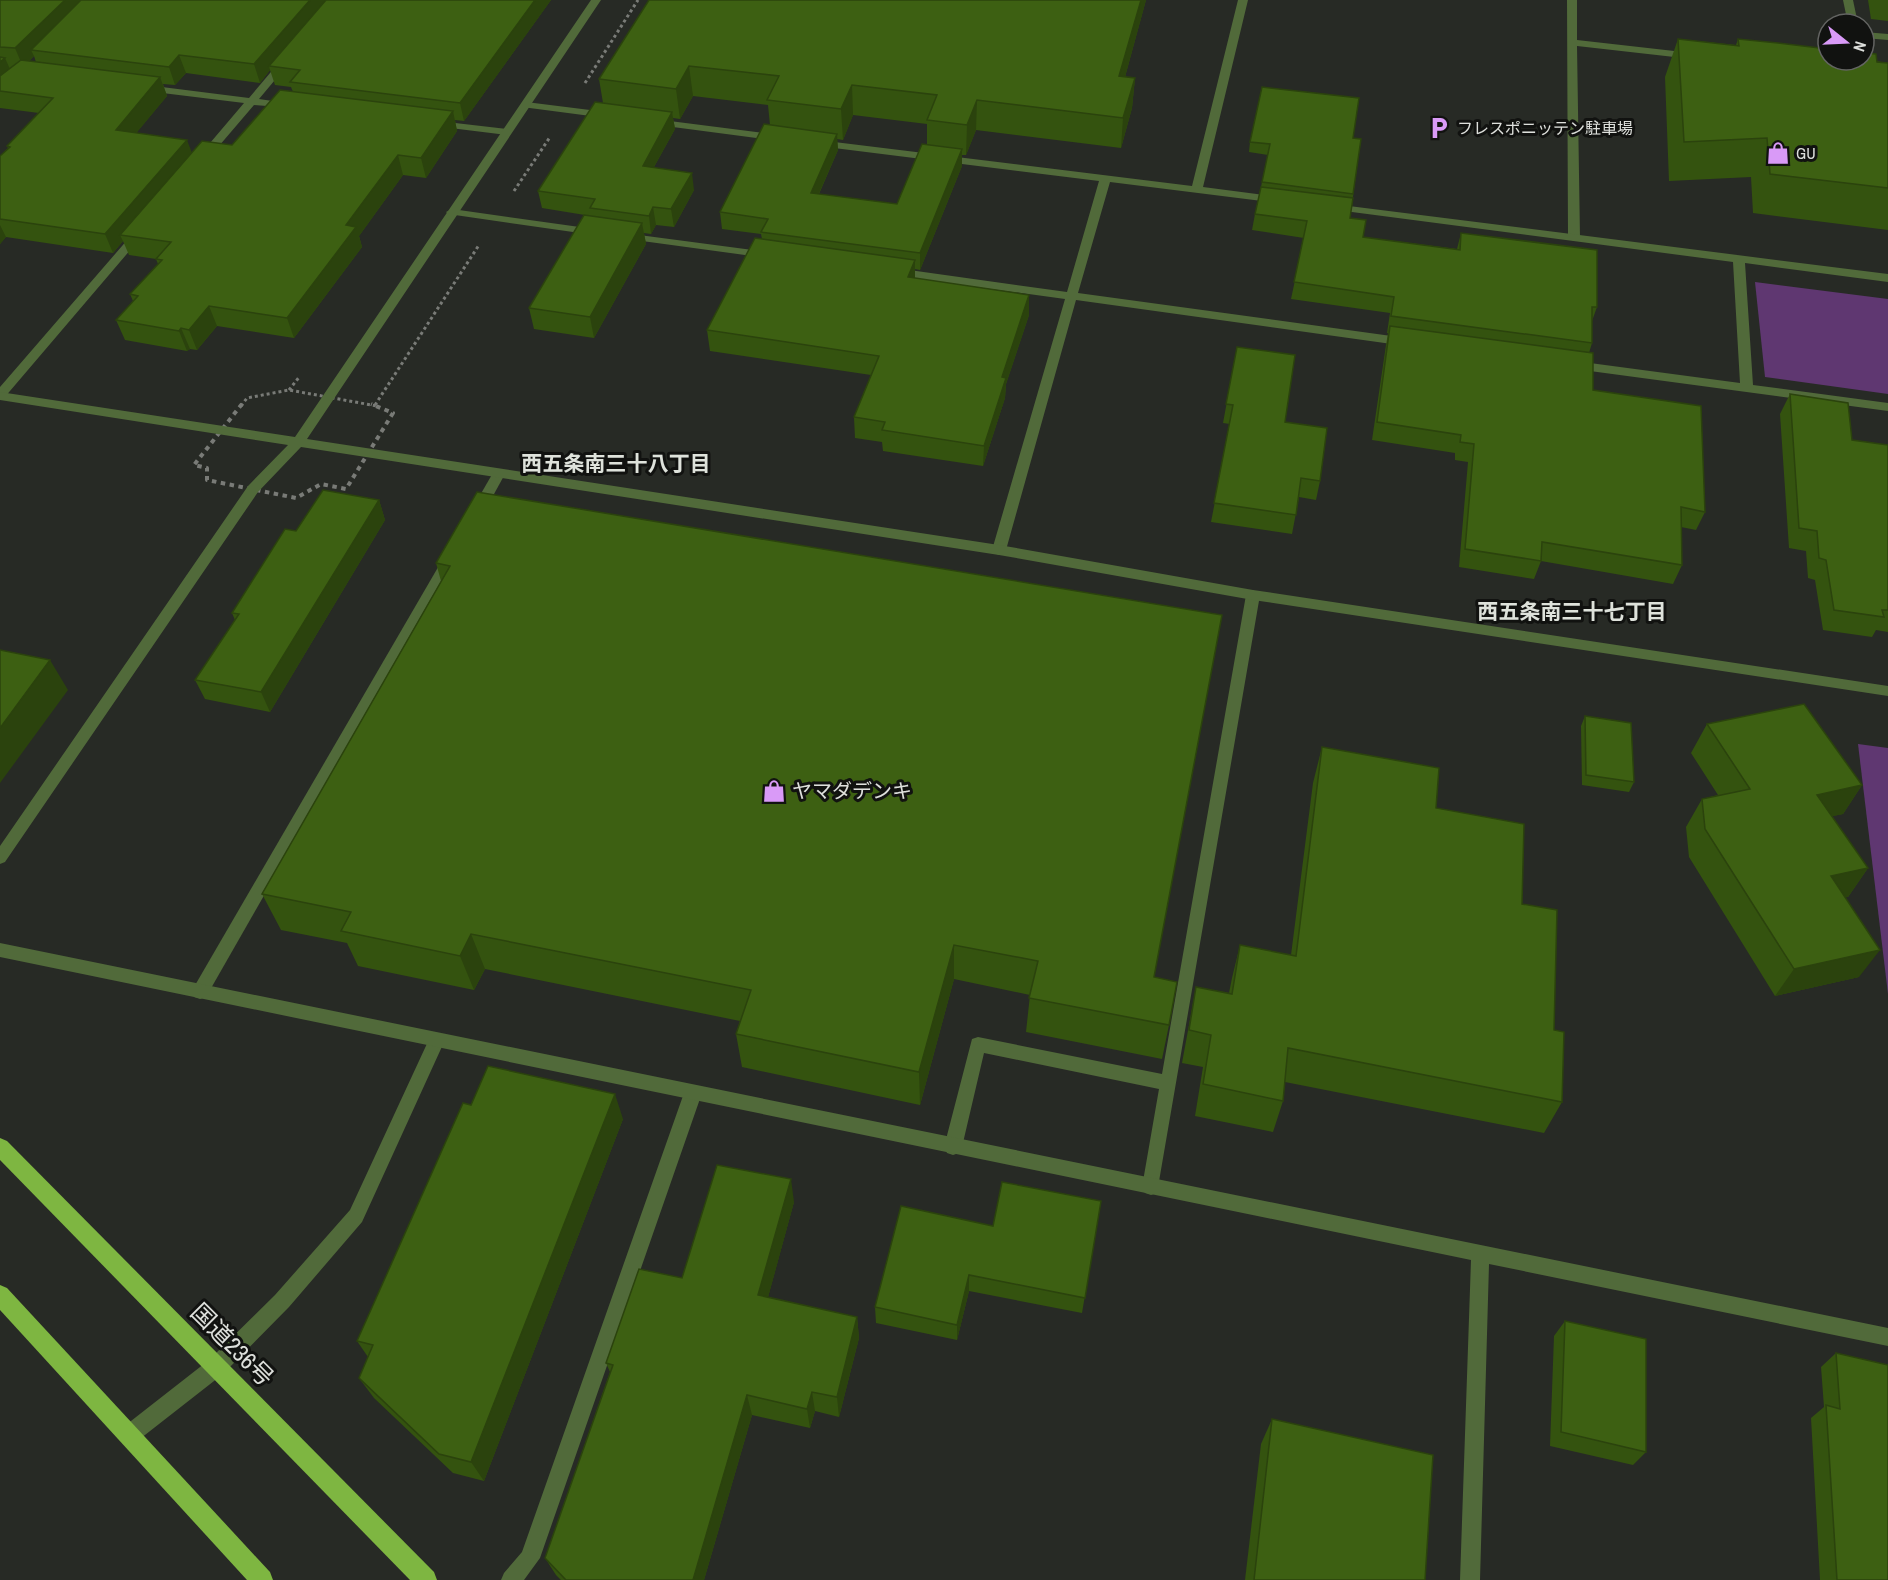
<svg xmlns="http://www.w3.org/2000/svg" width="1888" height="1580" font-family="'Archivo Narrow','Noto Sans JP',sans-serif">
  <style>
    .green { fill: #5f3771 }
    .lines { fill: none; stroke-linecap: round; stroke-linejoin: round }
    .path-far1 { stroke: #797b77; stroke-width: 3; stroke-dasharray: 3 3; stroke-linecap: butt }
    .path { stroke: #797b77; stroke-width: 4; stroke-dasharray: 4.5 4.5; stroke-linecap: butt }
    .service { fill: #516a3a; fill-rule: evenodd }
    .minor { fill: #516a3a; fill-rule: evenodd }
    .tertiary { fill: #516a3a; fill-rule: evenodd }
    .trunk { fill: #7eb641; fill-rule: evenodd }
    .wall { fill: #34530f; fill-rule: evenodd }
    .shaded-wall { fill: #2b430d }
    .building { fill: #3d6012; stroke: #2b430d; stroke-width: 1.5 }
    .labels { text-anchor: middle; stroke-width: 6; stroke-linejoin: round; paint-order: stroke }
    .far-poi-label { font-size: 16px; fill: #dee0dc; stroke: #111210; text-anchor: start }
    .poi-label { font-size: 20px; fill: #dee0dc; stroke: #111210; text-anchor: start }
    .neighbourhood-label { font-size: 21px; font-weight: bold; fill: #dee2db; stroke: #111210 }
    .near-street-label { font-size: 24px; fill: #dee0dc; stroke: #111210 }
  </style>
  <rect width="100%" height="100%" fill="#272a25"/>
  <g class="green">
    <polygon points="1755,282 1888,299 1888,394 1765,377"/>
    <polygon points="1858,744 1888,748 1888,994"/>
  </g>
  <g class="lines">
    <g class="path-far1">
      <polyline points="585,83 638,0"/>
      <polyline points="514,191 550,137"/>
      <polyline points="289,390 300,376"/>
      <polyline points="375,405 479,245"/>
      <polyline points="241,406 247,398 289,390 377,406"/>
    </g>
    <polyline class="path" points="242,404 194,465 207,468 207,480 296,498 321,484 346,489 393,413 371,404"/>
    <g class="service">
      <polygon points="1567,0 1577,0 1577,40 1692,53 1697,56 1692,59 1577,46 1580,238 1574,241 1568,238"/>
      <polygon points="1843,0 1853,0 1858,24 1848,24"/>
      <polygon points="1864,32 1888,34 1888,40 1864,38"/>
      <polygon points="499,470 505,474 483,514 478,516 473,514 471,511 494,471"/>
      <polygon points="449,555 456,560 206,997 200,999 194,997 192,992 194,987 444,557"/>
      <polygon points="1253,590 1260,595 1157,1193 1151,1195 1145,1193 1142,1187 1159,1089 984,1053 962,1147 959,1153 953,1155 947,1153 944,1147 972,1039 978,1037 1162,1074 1246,595"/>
      <polygon points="437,1033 443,1035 445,1040 362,1222 289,1307 223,1374 136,1442 129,1445 122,1442 119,1435 122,1428 209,1360 275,1295 350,1210 431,1035"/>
      <polygon points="693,1085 699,1088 702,1093 540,1558 524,1580 501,1580 504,1573 522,1552 684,1093 687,1088"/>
    </g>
    <g class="minor">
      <polygon points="1238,0 1248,0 1203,187 1279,197 1285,200 1279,203 1110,182 1078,293 1406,338 1412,342 1406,346 1076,300 1006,550 999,555 994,553 992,550 1065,299 895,276 889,272 895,268 1067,292 1099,181 818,146 813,143 818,140 1192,186"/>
      <polygon points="281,60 290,62 259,99 293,104 293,108 254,105 207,160 203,161 198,158 199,156 244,103 146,91 141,88 146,85 249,98"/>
      <polygon points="526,102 606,112 611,115 606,118 522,107 521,105"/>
      <polygon points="654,119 779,135 784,138 779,141 650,124 650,120"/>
      <polygon points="438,121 507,129 512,132 507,135 434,126 433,124"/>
      <polygon points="1333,204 1888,274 1888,282 1745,263 1753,385 1888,403 1888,411 1575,369 1569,365 1575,361 1740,383 1733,262 1329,209 1327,207"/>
      <polygon points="452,209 594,229 600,232 594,235 448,214 446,212"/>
      <polygon points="139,230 145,233 143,235 4,398 0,399 0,387 135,231"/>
      <polygon points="624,233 767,252 773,255 767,258 620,238 620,234"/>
      <polygon points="0,943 1888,1328 1888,1346 1489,1264 1480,1580 1460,1580 1471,1260 0,957"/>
    </g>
    <polygon class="tertiary" points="591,0 601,0 307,439 999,545 1253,590 1888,686 1888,696 1253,600 999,555 301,447 258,492 5,862 0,864 0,846 248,486 288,445 0,400 0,392 295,437"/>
    <g class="trunk">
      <polygon points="0,1138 7,1141 434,1572 437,1580 410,1580 0,1160"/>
      <polygon points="0,1285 7,1288 270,1572 273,1580 247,1580 0,1310"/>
    </g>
  </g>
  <g class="wall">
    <path d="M0,0H551L464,121L455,120L457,131L426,178L403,175L359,236L362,247L294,338L217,326L197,350L190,349L187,351L125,340L116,320L133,301L130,294L158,264L156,259L129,255L123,241L113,253L6,237L0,244V156L8,148L7,146L39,113L0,108ZM34,56L36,62L29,61ZM270,70L275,85L291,87L293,92L232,145L192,153L136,133L167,96L163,84L175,85L186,73L260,83Z"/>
    <path d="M649,0H1146L1125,77L1135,78L1132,108L1121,148L976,130L966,155H962V166L920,270L915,269V278L1029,315L1006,384L1005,398L983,466L883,451L882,442L855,438L854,417L871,375L710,351L707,330L762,239L761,234L722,229L720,212L770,125L768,105L693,96L680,119L673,118L675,129L654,167L694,190L674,227L656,225L651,234L644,233L646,244L594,338L534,329L529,308L591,216L542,208L538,191L603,103L599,79ZM853,115L927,124V145L897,204L819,194L838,150L837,139L843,140Z"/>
    <polygon points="1868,0 1888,0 1888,21 1871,19"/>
    <polygon points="1678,39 1736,45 1738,39 1888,63 1888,230 1753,213 1751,177 1669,181 1665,77"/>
    <polygon points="1353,138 1361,139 1350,218 1363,237 1457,249 1461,233 1597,307 1592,321 1592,343 1589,353 1593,390 1705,512 1696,530 1681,527 1682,565 1673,584 1541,561 1534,579 1459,567 1468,462 1455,460 1455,453 1372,440 1386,345 1388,333 1387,333 1390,313 1291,299 1304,238 1252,230 1255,214 1268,155 1249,152 1250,142"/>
    <polygon points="1237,347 1320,481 1316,500 1299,497 1292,534 1211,522 1230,424 1223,423"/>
    <polygon points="1790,394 1852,440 1888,445 1888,632 1876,630 1872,637 1823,630 1815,580 1808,578 1806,551 1789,548 1780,414"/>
    <polygon points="477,492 1155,977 1169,1025 1162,1059 1026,1032 1030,995 954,979 920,1105 742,1067 736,1034 740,1021 485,969 474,990 358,966 347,943 281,930 262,894 441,581 436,563"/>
    <polygon points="379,500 385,520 270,712 205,699 195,680 235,620 232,613 296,531"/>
    <polygon points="1585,716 1634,782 1629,792 1582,785 1581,726"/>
    <polygon points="1707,724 1862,785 1843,814 1832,816 1868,868 1848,897 1845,897 1859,977 1775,996 1689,857 1686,827 1702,799 1718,795 1691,753"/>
    <polygon points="1322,747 1436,808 1522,904 1554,1030 1562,1102 1544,1133 1285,1082 1283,1101 1273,1132 1195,1116 1203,1067 1182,1063 1196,987 1229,993 1232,978 1240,945 1291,955 1313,783"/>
    <polygon points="471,1105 623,1119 484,1481 453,1473 374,1398 359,1378 368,1357 357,1341"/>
    <polygon points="1101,1201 1082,1313 969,1291 957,1340 876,1323 875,1307 993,1226"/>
    <polygon points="794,1202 768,1297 857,1317 859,1338 839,1417 815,1411 810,1428 752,1415 704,1580 561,1580 556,1575 545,1558 610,1372 606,1363 682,1278"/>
    <polygon points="1565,1321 1646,1452 1633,1465 1550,1446 1554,1336"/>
    <polygon points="1836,1353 1888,1580 1820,1580 1811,1418 1824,1407 1821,1367"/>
    <polygon points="1272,1419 1425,1580 1245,1580 1261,1444"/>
  </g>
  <g class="shaded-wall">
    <polygon points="65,0 90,0 31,50 34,56 23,67 15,48"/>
    <polygon points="310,0 331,0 269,66 270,70 260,83 254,64"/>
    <polygon points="535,0 551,0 464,121 460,103"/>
    <polygon points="1141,0 1146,0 1117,106 1119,76"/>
    <polygon points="179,55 186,73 175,85 169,67"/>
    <polygon points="5,58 13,76 0,89 0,62"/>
    <polygon points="689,66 693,96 680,119 676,89"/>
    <polygon points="160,77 167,96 124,148 116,130"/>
    <polygon points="1135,78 1132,108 1121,148 1123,118"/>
    <polygon points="852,85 853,115 843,140 841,109"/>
    <polygon points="977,100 976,130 966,155 967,125"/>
    <polygon points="453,111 457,131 426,178 421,158"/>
    <polygon points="672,112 675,129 645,183 643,166"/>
    <polygon points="837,134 838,150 812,209 811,193"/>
    <polygon points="187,140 194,158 120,235 123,241 113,253 105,234"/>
    <polygon points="962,149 962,166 920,270 920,253"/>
    <polygon points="398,155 403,175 359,236 362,247 294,338 287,318 346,225"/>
    <polygon points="692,173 694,190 674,227 671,209"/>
    <polygon points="653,207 656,225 651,234 649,216"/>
    <polygon points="642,223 646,244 594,338 590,317"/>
    <polygon points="0,225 6,237 0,244"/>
    <polygon points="915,260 915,281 908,277"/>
    <polygon points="1029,295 1029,315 1006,384 1005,398 983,466 984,446 1002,377"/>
    <polygon points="209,306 217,326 197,350 189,330"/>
    <polygon points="181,328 190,349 187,351 179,331"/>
    <polygon points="379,500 385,520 270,712 261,692"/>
    <polygon points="50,660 68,690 0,783 0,728"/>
    <polygon points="1862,785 1843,814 1798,824 1817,795"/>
    <polygon points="1868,868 1848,897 1811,905 1831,876"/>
    <polygon points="471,934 485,969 474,990 460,956"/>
    <polygon points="954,945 954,979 920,1105 919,1072"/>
    <polygon points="1880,950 1859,977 1775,996 1794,969"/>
    <polygon points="615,1094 623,1119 484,1481 471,1462"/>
    <polygon points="791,1179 794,1202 763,1316 758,1295"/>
    <polygon points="969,1275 969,1291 957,1340 957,1325"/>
    <polygon points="857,1317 859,1338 839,1417 837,1397"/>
    <polygon points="812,1392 815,1411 810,1428 807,1409"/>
    <polygon points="747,1395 752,1415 704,1580 693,1580"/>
  </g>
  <g class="building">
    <polygon points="0,0 65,0 15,48 0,47"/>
    <polygon points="81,0 310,0 254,64 179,55 169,67 31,50"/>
    <polygon points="326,0 535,0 460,103 290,82 300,70 269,66"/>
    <polygon points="649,0 1141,0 1119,76 1135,78 1123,118 977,100 967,125 927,120 937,95 852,85 841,109 767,100 779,76 689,66 676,89 599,79"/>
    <polygon points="1678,39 1739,46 1738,39 1778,43 1828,49 1828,60 1864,60 1864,53 1876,54 1877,62 1888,63 1888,188 1770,174 1767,138 1684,142"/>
    <polygon points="0,57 5,58 0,62"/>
    <polygon points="21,60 160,77 116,130 187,140 105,234 0,219 0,156 10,147 7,146 53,98 0,91 0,76"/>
    <polygon points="1262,87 1359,98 1353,138 1361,139 1353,194 1262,182 1270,144 1250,142"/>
    <polygon points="280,90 453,111 421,158 398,155 346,225 356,227 287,318 209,306 189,330 181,328 179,331 116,320 138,296 130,294 162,260 156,259 171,242 120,235 202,141 232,145"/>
    <polygon points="595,102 672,112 643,166 692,173 671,209 653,207 649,216 590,208 595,199 538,191"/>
    <polygon points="764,124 837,134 811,193 897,204 922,144 962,149 920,253 761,232 768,219 720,212"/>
    <polygon points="1261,187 1353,198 1350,218 1366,220 1363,237 1460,250 1461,233 1597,250 1597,307 1592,307 1592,343 1391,316 1394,297 1294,282 1307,221 1255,214"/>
    <polygon points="584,215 642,223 590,317 529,308"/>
    <polygon points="755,238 915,260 908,277 1029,295 1002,377 1006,378 984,446 882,430 885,422 854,417 879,356 707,330"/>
    <polygon points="1390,326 1593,353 1593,390 1701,406 1705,512 1681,507 1682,565 1542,542 1541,561 1465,549 1474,444 1460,442 1461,435 1377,422"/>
    <polygon points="1237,347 1295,355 1285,422 1327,428 1320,481 1301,478 1296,515 1214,503 1233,405 1226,404"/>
    <polygon points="1790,394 1848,403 1852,440 1888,445 1888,610 1882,610 1884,617 1834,610 1826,560 1819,558 1817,531 1799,528"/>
    <polygon points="323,490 379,500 261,692 195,680 239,614 232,613 285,529 296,531"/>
    <polygon points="477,492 1222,615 1154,977 1177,982 1169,1025 1029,998 1038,961 954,945 919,1072 736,1034 751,990 471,934 460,956 341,931 351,912 262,894 450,566 436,563"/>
    <polygon points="0,650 50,660 0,728"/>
    <polygon points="1804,704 1862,785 1817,795 1868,868 1831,876 1880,950 1794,969 1705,829 1702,799 1750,789 1707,724"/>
    <polygon points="1585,716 1631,723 1634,782 1586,775"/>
    <polygon points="1322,747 1439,768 1436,808 1524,824 1522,904 1557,910 1554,1030 1564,1032 1562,1102 1288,1048 1283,1101 1203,1084 1211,1035 1189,1030 1196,987 1232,994 1240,945 1296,956"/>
    <polygon points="488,1066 615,1094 471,1462 439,1454 359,1378 373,1345 357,1341 463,1103 471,1105"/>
    <polygon points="717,1165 791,1179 758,1295 857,1317 837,1397 812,1392 807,1409 747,1395 693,1580 566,1580 545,1558 613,1365 606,1363 639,1269 682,1278"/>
    <polygon points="1002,1182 1101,1201 1085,1298 969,1275 957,1325 875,1307 901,1206 993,1226"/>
    <polygon points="1565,1321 1646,1339 1646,1452 1561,1432"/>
    <polygon points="1836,1353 1888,1365 1888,1580 1837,1580 1826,1405 1840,1409"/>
    <polygon points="1272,1419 1433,1455 1425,1580 1254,1580"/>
  </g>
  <defs>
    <g id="parking-bare" transform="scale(1.8)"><path d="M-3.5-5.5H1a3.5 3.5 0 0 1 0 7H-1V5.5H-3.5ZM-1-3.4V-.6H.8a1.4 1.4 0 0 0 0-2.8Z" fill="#d99af7" stroke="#111210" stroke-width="2.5" paint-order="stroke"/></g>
    <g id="shop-bare" transform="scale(1.8)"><path d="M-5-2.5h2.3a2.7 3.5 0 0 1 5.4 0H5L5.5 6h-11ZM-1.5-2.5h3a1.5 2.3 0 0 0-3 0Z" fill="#d99af7" stroke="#111210" stroke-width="2.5" paint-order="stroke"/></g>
  </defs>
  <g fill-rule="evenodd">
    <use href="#parking-bare" x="1439" y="128"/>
    <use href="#shop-bare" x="1778" y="153"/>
    <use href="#shop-bare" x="774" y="791"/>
  </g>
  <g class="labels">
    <g class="far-poi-label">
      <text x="1457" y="134">フレスポニッテン駐車場</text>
      <text x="1796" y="159">GU</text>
    </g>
    <g class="poi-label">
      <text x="792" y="798">ヤマダデンキ</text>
    </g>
    <g class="neighbourhood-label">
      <text x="616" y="471">西五条南三十八丁目</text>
      <text x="1572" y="619">西五条南三十七丁目</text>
    </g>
    <g class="near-street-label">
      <text transform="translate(232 1345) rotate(45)" y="8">国道236号</text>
    </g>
  </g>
  <g transform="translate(1846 42) rotate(108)"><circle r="28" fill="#111210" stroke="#636462" stroke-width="1.5"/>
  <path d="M0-4.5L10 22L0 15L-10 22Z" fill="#d99af7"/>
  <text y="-9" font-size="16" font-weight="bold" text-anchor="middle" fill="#dee0dc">N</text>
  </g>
</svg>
